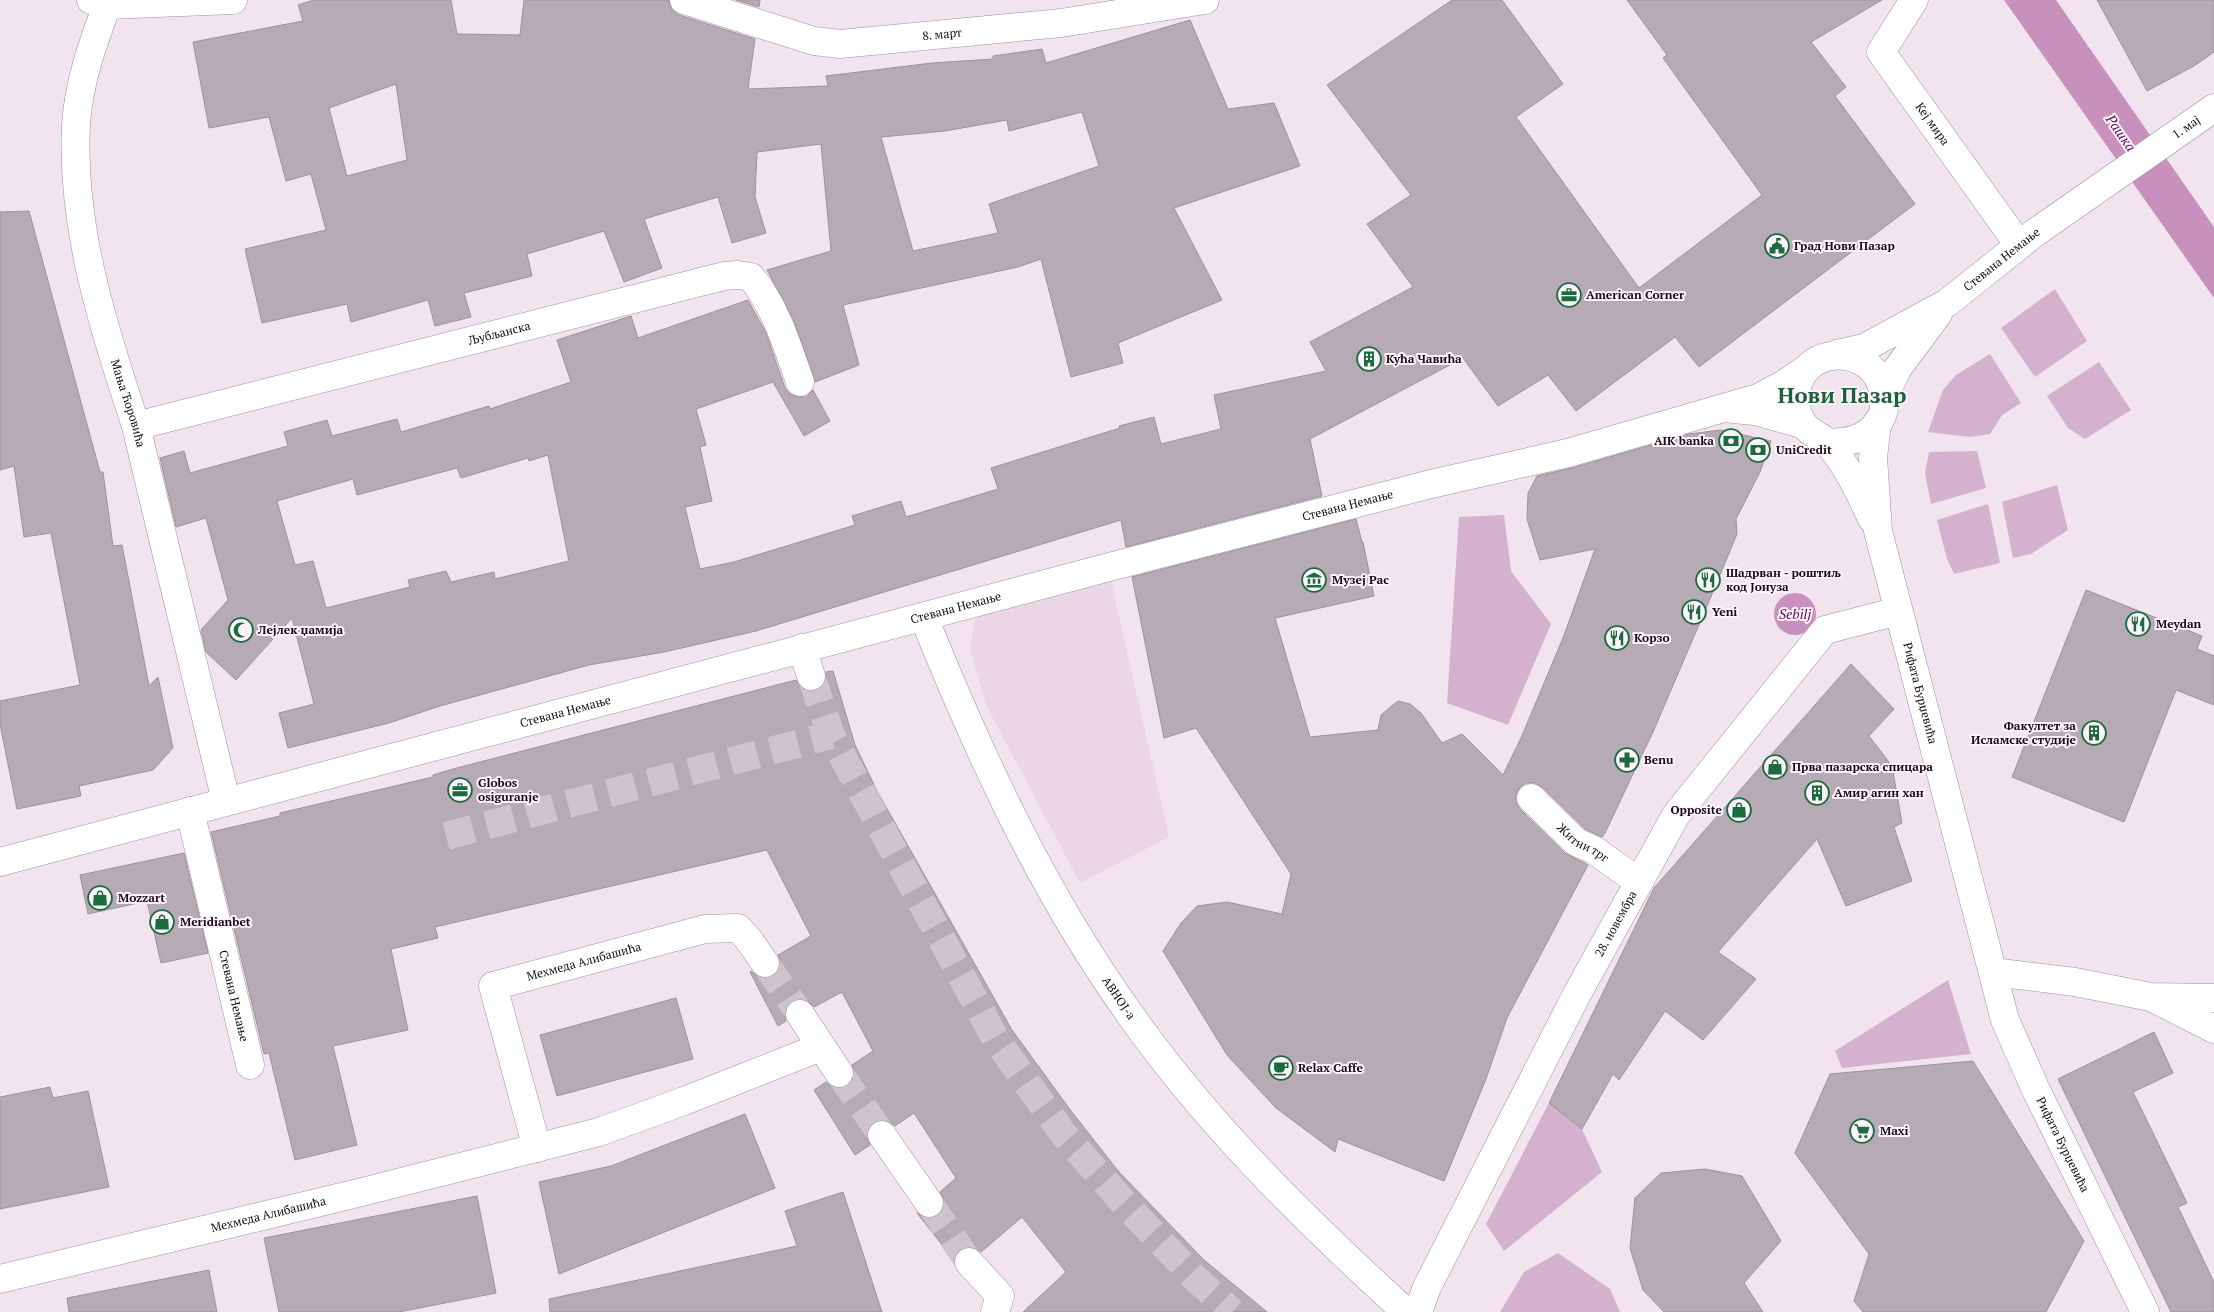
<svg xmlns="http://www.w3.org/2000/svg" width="2214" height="1312" font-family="'PT Serif',serif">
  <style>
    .built { fill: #ead6e5 }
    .green { fill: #d4b1cd }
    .water { fill: #c790bd }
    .building { fill: #b6aab4; stroke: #9d929b; fill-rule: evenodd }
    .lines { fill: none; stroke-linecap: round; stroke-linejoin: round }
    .minor-tunnel { stroke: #cfc4ce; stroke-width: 28; stroke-dasharray: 28 14; stroke-linecap: butt }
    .minor-casing { stroke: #9d919a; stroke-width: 29 }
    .minor { stroke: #fff; stroke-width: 28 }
    .labels { text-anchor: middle; stroke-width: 4; stroke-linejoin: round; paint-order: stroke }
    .street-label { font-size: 12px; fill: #110d10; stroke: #fff2fc }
    .poi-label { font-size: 12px; font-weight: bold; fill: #110d10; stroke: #fff2fc; text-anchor: start }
    .water-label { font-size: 14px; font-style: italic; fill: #55134e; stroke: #fff2fc }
    .town-label { font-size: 22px; font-weight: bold; fill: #1a6338; stroke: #fff2fc }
  </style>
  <rect width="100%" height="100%" fill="#f1e4ef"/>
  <polygon class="built" points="1110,577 1169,837 1080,883 986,705 970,649 977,608"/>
  <g class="green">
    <polygon points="2055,289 2087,341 2035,377 2001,328"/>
    <polygon points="1990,354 2021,403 2002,415 1990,434 1971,437 1928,432 1943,390 1956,375"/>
    <polygon points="2099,362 2131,410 2085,439 2068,428 2047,396"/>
    <polygon points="1977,451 1986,488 1931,504 1925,473 1929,452"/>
    <polygon points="2057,485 2068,530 2031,554 2013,558 2002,502"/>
    <polygon points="1988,504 2000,563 1954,574 1947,559 1937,520"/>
    <polygon points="1504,515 1511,571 1551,624 1508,725 1447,703 1459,517"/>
    <polygon points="1948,980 1971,1054 1842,1068 1835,1051"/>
    <polygon points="1549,1103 1582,1129 1602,1172 1504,1251 1486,1224"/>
    <polygon points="1558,1253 1610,1289 1620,1312 1500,1312 1524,1272"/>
  </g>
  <g class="water">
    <polygon points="2004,0 2056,0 2214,227 2214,298"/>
    <circle cx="1795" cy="614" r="21"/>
  </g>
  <g class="building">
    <path d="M314,0H451L457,34L520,35L524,0H669L672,10L679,15L755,39L748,89L828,86L826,76L932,63L993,59V56L1042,49L1046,63L1190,20L1228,109L1274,103L1300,166L1174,208L1222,300L1118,343L1123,363L1071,377L1041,259L1018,267L843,305L859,365L815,382L794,321L767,270L831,251L821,144L757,152L755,197L766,233L732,243L718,197L644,219L662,268L624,282L604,231L527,254L532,276L464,293L471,317L435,326L428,300L351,322L347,304L262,323L245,249L326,230L311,174L286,181L269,117L209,128L193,42L303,21L298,5ZM396,84L407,160L347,176L329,108ZM1082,112L1099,166L989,204L998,233L913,251L881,137L945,131L1007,120L1009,131Z"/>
    <polygon points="736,0 760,0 759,7"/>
    <path d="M1452,0H1502L1563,84L1516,117L1639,288L1762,195L1663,58L1667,55L1627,0H1882L1811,42L1846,87L1835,96L1915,204L1699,367L1675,337L1576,411L1548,375L1498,406L1463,358L1310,439L1322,496L1126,547L1121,520L756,631L664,652L589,665L440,706L389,723L288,748L279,713L314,704L292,618L236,680L206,652L201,630L228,600L206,518L176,527L160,458L184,451L190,473L288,446L284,432L327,420L332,436L397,419L401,432L489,406L490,409L571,382L557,340L631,316L638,338L748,300L766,333L785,388L790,394L798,397H806L813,390L830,421L804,436L773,382L696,409L706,445L700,447L712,501L685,507L700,569L734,562L855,525L852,516L901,501L906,517L998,489L991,468L1120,428L1119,426L1154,417L1161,444L1221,429L1214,395L1326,371L1310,342L1413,287L1367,224L1411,195L1327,85ZM548,455L569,561L495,579L494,572L451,582L446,571L408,580L410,587L326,608L313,561L295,565L277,501L353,479L357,495L457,468L461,478L528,458L529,461Z"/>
    <polygon points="2097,0 2214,0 2214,52 2194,66 2147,91"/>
    <polygon points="29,211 100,472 103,472 113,546 122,545 149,686 158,677 173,748 153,770 79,786 81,796 17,809 0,724 0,701 80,685 51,533 24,537 14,466 0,470 0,212"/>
    <polygon points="1721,430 1771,441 1760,472 1736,519 1737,534 1710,599 1653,732 1605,833 1602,837 1585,829 1542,787 1535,783 1526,783 1520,787 1516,794 1516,802 1520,809 1565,853 1588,865 1507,1018 1486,1079 1444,1181 1338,1139 1335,1152 1276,1108 1227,1055 1163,951 1181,923 1197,906 1227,902 1282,914 1291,874 1196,728 1164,738 1132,577 1356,519 1362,542 1363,542 1374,596 1275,618 1310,737 1378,730 1381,715 1398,701 1410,704 1421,713 1442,743 1462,734 1503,775 1521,738 1563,638 1595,549 1540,560 1527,519 1528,493 1537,476 1572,468 1689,434"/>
    <polygon points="2086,590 2202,636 2197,649 2214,656 2214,705 2176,690 2124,822 2012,777"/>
    <polygon points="1851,664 1894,709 1869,736 1892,766 1902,823 1894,827 1912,881 1846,906 1817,839 1718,952 1756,979 1703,1040 1665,1011 1619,1080 1613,1074 1582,1129 1549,1103 1654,888"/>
    <polygon points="833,671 855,745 877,791 1012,1030 1071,1111 1119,1172 1204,1260 1267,1312 1023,1312 1066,1272 1022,1217 981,1252 974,1247 965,1247 958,1251 954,1260 917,1213 923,1217 930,1219 938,1216 943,1209 945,1202 940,1192 956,1178 914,1113 895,1126 889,1121 881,1119 873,1122 868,1129 866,1136 870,1145 855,1155 814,1090 826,1082 832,1087 839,1089 848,1086 853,1080 855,1073 852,1065 873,1051 842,992 814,1007 807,1000 800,998 792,1001 786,1007 784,1014 786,1021 778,1026 750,972 751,971 758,977 766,979 773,976 779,969 781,962 778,955 811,936 767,850 435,927 438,938 391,949 408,1030 333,1046 357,1145 295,1160 269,1053 264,1054 211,832 280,816 280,813 433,777 433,775 453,769 796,680 801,688 807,691 815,691 823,686 826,680 826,672"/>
    <polygon points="184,853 208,953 161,963 147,901 88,914 80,875"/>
    <polygon points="676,998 693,1059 557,1096 540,1035"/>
    <polygon points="2154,1032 2173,1073 2133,1092 2187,1203 2178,1207 2214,1282 2214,1312 2171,1312 2058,1079"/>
    <polygon points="1973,1061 2084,1241 2046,1312 1863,1312 1854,1301 1869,1254 1795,1153 1830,1074"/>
    <polygon points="50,1087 53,1098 88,1091 109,1187 0,1209 0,1097"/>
    <polygon points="745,1114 775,1188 559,1274 539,1182 611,1166"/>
    <polygon points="1705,1169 1742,1176 1781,1241 1744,1283 1763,1312 1664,1312 1643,1290 1630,1248 1635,1198 1661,1173"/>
    <polygon points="843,1192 882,1312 550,1312 549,1299 797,1246 785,1211"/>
    <polygon points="477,1196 496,1293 399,1312 279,1312 264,1238"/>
    <polygon points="209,1270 217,1312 69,1312 67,1298"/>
  </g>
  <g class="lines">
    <g class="minor-tunnel">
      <polyline points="811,676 831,735 995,1038 1064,1135 1123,1202 1193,1276 1232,1312"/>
      <polyline points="446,836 831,735"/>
      <polyline points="765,963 800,1014"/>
      <polyline points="839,1073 882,1135"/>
      <polyline points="929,1203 969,1262"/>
    </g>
    <g class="minor-casing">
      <g id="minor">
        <polyline points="91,0 107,5 233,0"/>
        <path id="s1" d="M684,0L814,41L840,44L1061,23L1205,0"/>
        <path id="s2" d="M1914,0L1881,52L2019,245"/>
        <path id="s3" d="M107,5C93,43 78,84 76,126C71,228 104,330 136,426L226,801"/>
        <path id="s4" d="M1837,354L1864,348L1947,303L2036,232L2214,108"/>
        <polyline points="1884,397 1897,369 1938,314"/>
        <polyline points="1733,409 1755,411 1802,424"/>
        <path id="s5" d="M1877,423L1873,457L1878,531L2005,1020L2036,1090L2145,1312"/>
        <path id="s6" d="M136,426L724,276L738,275L751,277C776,308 787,345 800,382"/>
        <path d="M1826,442C1856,445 1889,430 1884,395C1876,341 1797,343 1796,397C1795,406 1797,414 1802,422C1809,434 1820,435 1828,443C1847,465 1860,493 1872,519"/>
        <path id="s7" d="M924,618C980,756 1042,891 1129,1013C1207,1124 1306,1221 1406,1312"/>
        <polyline points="802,648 811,676"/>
        <path id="s8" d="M1531,798L1576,842L1594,850L1639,882"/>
        <path id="s9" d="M190,811L250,1065"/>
        <path id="s10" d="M0,862L1117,565L1431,484L1568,453L1758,398L1784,384L1808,368"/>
        <polyline points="1993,972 2075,982 2151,997 2214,998"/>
        <polyline points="2155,999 2214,1029"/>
        <polyline points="800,1014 839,1073"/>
        <polyline points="882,1135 929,1203"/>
        <path id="s11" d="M537,1148L493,986L705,929L738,928L749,940L765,963"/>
        <polyline points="969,1262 1000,1296 995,1312"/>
        <path id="s12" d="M0,1279L358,1193L599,1132L684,1101L821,1047"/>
        <path id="s13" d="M1418,1312L1427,1287L1577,994L1676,815L1825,630L1898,611"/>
      </g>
    </g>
    <use href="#minor" class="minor"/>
  </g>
  <defs>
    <g id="civic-ring" transform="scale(1.25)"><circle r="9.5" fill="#fff2fc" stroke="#1b6c3c" stroke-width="1.5"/><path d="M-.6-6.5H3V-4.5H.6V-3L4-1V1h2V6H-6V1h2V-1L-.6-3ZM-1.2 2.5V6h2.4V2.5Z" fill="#1b6c3c"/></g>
    <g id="office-ring" transform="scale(1.25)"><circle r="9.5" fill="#fff2fc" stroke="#1b6c3c" stroke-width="1.5"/><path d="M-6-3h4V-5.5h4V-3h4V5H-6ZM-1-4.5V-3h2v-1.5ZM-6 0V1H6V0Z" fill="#1b6c3c"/></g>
    <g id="building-ring" transform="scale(1.25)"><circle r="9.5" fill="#fff2fc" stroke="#1b6c3c" stroke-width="1.5"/><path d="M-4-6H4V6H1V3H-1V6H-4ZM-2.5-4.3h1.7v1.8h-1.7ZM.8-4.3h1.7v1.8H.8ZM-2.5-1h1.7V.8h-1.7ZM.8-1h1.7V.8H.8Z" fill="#1b6c3c"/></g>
    <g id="bank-ring" transform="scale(1.25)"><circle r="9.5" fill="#fff2fc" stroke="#1b6c3c" stroke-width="1.5"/><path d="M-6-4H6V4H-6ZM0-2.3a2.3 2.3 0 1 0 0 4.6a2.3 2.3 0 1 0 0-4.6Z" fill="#1b6c3c"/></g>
    <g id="museum-ring" transform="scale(1.25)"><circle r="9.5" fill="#fff2fc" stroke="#1b6c3c" stroke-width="1.5"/><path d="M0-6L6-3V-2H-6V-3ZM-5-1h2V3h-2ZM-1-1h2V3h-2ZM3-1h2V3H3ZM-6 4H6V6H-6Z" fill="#1b6c3c"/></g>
    <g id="restaurant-ring" transform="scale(1.25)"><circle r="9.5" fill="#fff2fc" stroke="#1b6c3c" stroke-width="1.5"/><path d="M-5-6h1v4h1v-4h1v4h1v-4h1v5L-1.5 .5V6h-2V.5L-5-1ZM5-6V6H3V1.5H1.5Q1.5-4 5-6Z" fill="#1b6c3c"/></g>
    <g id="mosque-ring" transform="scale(1.25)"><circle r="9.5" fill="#fff2fc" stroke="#1b6c3c" stroke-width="1.5"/><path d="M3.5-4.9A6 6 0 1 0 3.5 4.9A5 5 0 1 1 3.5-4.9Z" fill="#1b6c3c"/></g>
    <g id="pharmacy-ring" transform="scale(1.25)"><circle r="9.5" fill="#fff2fc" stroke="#1b6c3c" stroke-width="1.5"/><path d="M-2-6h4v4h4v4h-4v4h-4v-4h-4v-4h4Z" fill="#1b6c3c"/></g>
    <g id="shop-ring" transform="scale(1.25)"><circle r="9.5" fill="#fff2fc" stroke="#1b6c3c" stroke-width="1.5"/><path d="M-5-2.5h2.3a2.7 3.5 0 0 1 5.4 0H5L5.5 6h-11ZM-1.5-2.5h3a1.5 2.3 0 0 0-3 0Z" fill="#1b6c3c"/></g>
    <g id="cafe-ring" transform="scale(1.25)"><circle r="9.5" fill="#fff2fc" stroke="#1b6c3c" stroke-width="1.5"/><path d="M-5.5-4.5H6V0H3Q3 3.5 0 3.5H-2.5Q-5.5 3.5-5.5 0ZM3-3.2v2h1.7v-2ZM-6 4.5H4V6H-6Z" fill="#1b6c3c"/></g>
    <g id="supermarket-ring" transform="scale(1.25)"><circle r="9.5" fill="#fff2fc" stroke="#1b6c3c" stroke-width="1.5"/><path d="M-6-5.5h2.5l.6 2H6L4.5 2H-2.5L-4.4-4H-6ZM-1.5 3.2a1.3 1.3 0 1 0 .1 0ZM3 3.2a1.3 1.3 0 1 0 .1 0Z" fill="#1b6c3c"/></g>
  </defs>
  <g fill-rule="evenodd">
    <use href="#civic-ring" x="1777" y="246"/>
    <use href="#office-ring" x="1569" y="295"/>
    <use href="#building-ring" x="1369" y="359"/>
    <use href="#bank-ring" x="1731" y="441"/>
    <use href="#bank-ring" x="1758" y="450"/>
    <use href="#museum-ring" x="1314" y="580"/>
    <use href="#restaurant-ring" x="1708" y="580"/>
    <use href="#restaurant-ring" x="1694" y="612"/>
    <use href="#restaurant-ring" x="2138" y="624"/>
    <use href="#mosque-ring" x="241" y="630"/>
    <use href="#restaurant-ring" x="1617" y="638"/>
    <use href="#building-ring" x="2094" y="733"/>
    <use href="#pharmacy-ring" x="1627" y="760"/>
    <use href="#shop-ring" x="1775" y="767"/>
    <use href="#office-ring" x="460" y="790"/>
    <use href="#building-ring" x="1817" y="793"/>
    <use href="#shop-ring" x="1739" y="810"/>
    <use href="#shop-ring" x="100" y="898"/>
    <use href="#shop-ring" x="162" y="922"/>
    <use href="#cafe-ring" x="1281" y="1068"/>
    <use href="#supermarket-ring" x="1862" y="1131"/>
  </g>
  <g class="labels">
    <g class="street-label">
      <text dy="4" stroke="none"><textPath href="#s1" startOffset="265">8. март</textPath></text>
      <text dy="4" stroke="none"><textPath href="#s2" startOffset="150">Кеј мира</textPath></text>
      <text dy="4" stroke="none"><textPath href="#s4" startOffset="419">1. мај</textPath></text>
      <text dy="4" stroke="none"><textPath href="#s4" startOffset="192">Стевана Немање</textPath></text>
      <text dy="4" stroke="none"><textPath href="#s6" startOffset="375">Љубљанска</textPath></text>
      <text dy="4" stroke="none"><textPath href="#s3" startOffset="409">Мања Ћоровића</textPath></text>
      <text dy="4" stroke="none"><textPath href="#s10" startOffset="1394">Стевана Немање</textPath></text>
      <text dy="4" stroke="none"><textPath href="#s10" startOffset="989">Стевана Немање</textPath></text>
      <text dy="4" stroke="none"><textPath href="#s5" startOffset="276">Рифата Бурџевића</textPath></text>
      <text dy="4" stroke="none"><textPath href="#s10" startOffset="585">Стевана Немање</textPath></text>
      <text dy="4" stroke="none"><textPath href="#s8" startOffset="69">Житни трг</textPath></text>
      <text dy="4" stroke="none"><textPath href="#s13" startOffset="436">28. новембра</textPath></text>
      <text dy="4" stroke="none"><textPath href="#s11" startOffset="262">Мехмеда Алибашића</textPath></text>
      <text dy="4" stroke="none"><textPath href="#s9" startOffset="190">Стевана Немање</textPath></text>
      <text dy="4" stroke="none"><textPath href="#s7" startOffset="428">АВНОЈ-а</textPath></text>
      <text dy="4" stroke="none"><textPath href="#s5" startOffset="751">Рифата Бурџевића</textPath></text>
      <text dy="4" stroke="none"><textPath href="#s12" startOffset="276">Мехмеда Алибашића</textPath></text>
    </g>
    <g class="poi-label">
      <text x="1794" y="250">Град Нови Пазар</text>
      <text x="1586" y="299">American Corner</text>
      <text x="1386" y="363">Кућа Чавића</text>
      <text x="1714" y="445" text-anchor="end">AIK banka</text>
      <text x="1776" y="454">UniCredit</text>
      <text x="1726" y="577">Шадрван - роштиљ<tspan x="1726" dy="14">код Јонуза</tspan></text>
      <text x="1332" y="584">Музеј Рас</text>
      <text x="1712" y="616">Yeni</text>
      <text x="2156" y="628">Meydan</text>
      <text x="258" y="634">Лејлек џамија</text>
      <text x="1634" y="642">Корзо</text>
      <text x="2076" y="730" text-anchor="end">Факултет за<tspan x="2076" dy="14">Исламске студије</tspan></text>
      <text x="1644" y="764">Benu</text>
      <text x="1792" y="771">Прва пазарска спицара</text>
      <text x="478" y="787">Globos<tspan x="478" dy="14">osiguranje</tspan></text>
      <text x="1834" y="797">Амир агин хан</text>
      <text x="1722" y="814" text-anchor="end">Opposite</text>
      <text x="118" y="902">Mozzart</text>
      <text x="180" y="926">Meridianbet</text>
      <text x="1298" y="1072">Relax Caffe</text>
      <text x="1880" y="1135">Maxi</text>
    </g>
    <g class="water-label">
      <text transform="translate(2121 133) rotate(55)" y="5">Рашка</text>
      <text x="1795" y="619">Sebilj</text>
    </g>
    <g class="town-label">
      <text x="1842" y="403">Нови Пазар</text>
    </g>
  </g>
</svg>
